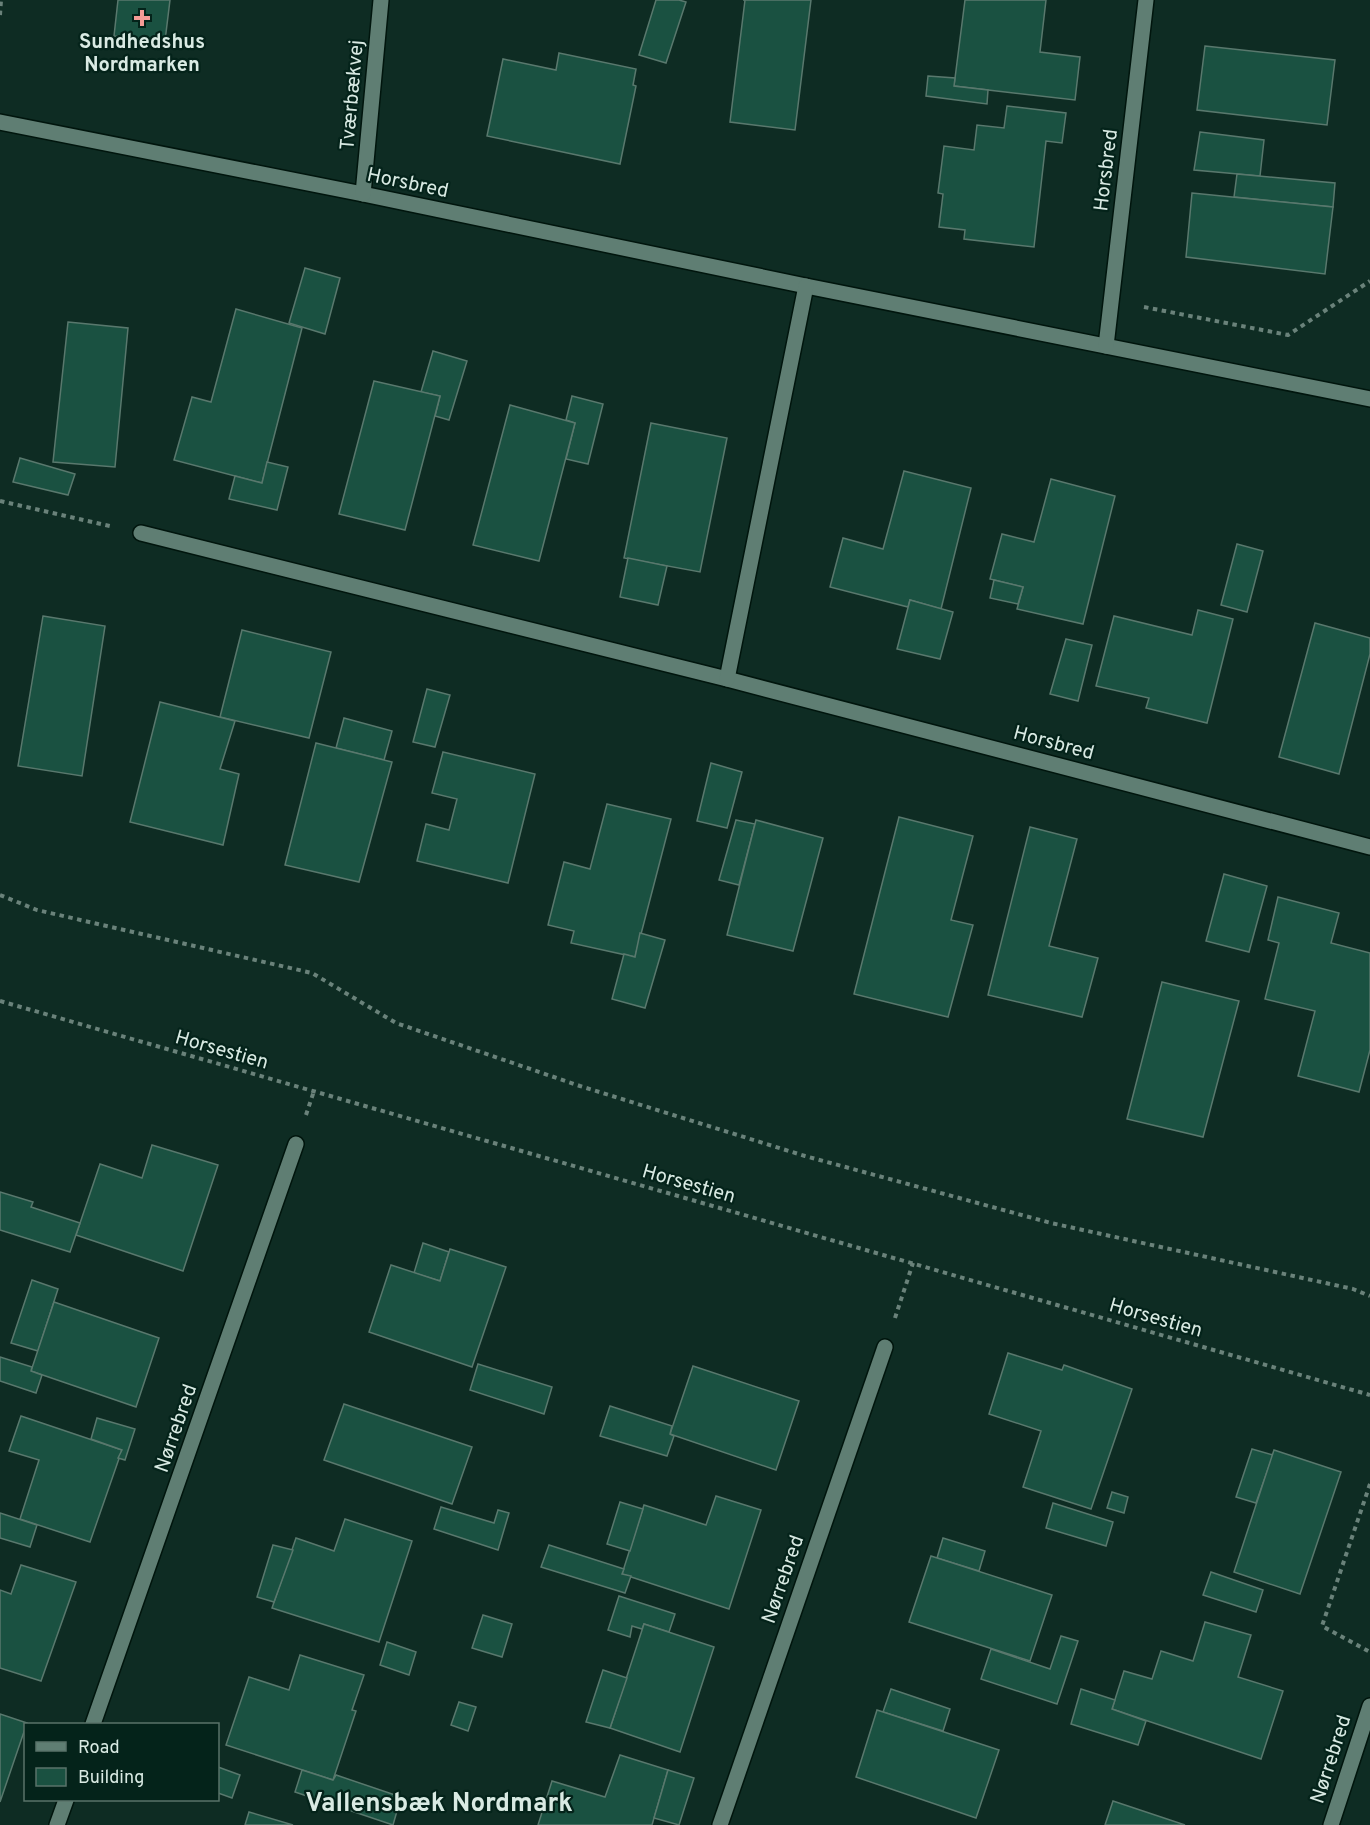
<svg xmlns="http://www.w3.org/2000/svg" width="1370" height="1825" font-family="Overpass,sans-serif">
  <style>
    .building { fill: #1a5141; stroke: #59786d; stroke-width: 1.5 }
    .lines { fill: none; stroke-linecap: round; stroke-linejoin: round }
    .street-casing { stroke: #00150d; stroke-width: 18 }
    .path { stroke: #6a827a; stroke-width: 4; stroke-dasharray: 4.5 4.5; stroke-linecap: butt }
    .street { stroke: #5f7e73; stroke-width: 15 }
    .poi-dot { fill: #f59c96; stroke: #04231a; stroke-width: 2 }
    .labels { text-anchor: middle; stroke-width: 4.5; stroke-linejoin: round; paint-order: stroke }
    .poi-label { font-size: 20px; font-weight: bold; fill: #d9eae3; stroke: #04231a }
    .street-label { font-size: 20px; fill: #d9eae3; stroke: #04231a }
    .district-label { font-size: 26px; font-weight: bold; fill: #d9eae3; stroke: #04231a }
  </style>
  <rect width="100%" height="100%" fill="#0e2c23"/>
  <g class="building">
    <polygon points="118,0 170,0 165,41 114,36"/>
    <polygon points="656,0 679,0 686,2 666,63 639,55"/>
    <polygon points="743,0 811,0 795,130 730,122 745,0"/>
    <polygon points="965,0 1046,0 1040,52 1080,57 1075,100 954,86"/>
    <polygon points="1205,46 1335,60 1327,125 1197,110"/>
    <polygon points="559,53 636,69 633,85 636,86 620,164 487,136 503,59 556,70"/>
    <polygon points="928,76 955,78 954,86 988,90 987,104 926,96"/>
    <polygon points="1007,106 1066,113 1062,143 1046,141 1034,247 964,239 965,230 939,227 943,194 938,193 944,146 974,150 977,125 1004,128"/>
    <polygon points="1200,132 1264,140 1260,176 1194,170"/>
    <polygon points="1237,174 1335,183 1333,207 1234,197"/>
    <polygon points="1192,193 1333,207 1325,274 1186,257"/>
    <polygon points="305,268 340,278 325,334 289,323"/>
    <polygon points="236,309 302,328 262,483 174,460 192,397 211,402"/>
    <polygon points="68,322 128,328 115,467 53,462"/>
    <polygon points="433,351 467,361 449,420 435,416 440,396 421,392"/>
    <polygon points="374,381 440,396 405,530 339,514"/>
    <polygon points="572,396 603,404 588,464 566,459 575,423 566,420"/>
    <polygon points="510,405 575,423 539,561 473,545"/>
    <polygon points="651,423 727,438 700,572 624,558"/>
    <polygon points="20,458 75,474 68,495 13,482"/>
    <polygon points="267,462 288,467 277,510 229,499 235,476 262,483"/>
    <polygon points="904,471 971,488 941,609 910,600 908,607 830,587 843,538 883,549"/>
    <polygon points="1051,479 1115,496 1083,624 1017,609 1023,587 990,579 1002,534 1034,542"/>
    <polygon points="1237,544 1263,551 1247,612 1221,605"/>
    <polygon points="628,558 667,566 658,605 620,597"/>
    <polygon points="994,580 1023,587 1018,604 990,598"/>
    <polygon points="910,600 953,612 940,659 897,649"/>
    <polygon points="1198,610 1233,619 1207,723 1146,708 1149,698 1096,686 1114,616 1192,635"/>
    <polygon points="43,616 105,626 82,776 18,766"/>
    <polygon points="1315,623 1370,638 1370,654 1339,774 1279,757"/>
    <polygon points="242,630 331,652 309,738 220,717"/>
    <polygon points="1066,639 1092,645 1078,701 1050,694"/>
    <polygon points="427,689 450,695 435,747 413,742"/>
    <polygon points="160,702 235,721 220,769 239,774 223,845 130,822"/>
    <polygon points="344,718 392,731 384,760 336,748"/>
    <polygon points="316,743 392,762 359,882 285,865"/>
    <polygon points="443,752 535,774 508,883 417,861 426,824 449,830 457,799 432,793"/>
    <polygon points="711,763 742,772 727,828 697,821"/>
    <polygon points="607,804 671,819 635,957 571,943 574,931 548,925 564,862 590,869"/>
    <polygon points="899,817 973,836 951,920 973,925 948,1017 854,994"/>
    <polygon points="736,820 755,824 739,885 719,880"/>
    <polygon points="756,820 823,838 793,951 727,935"/>
    <polygon points="1030,827 1077,839 1049,946 1098,958 1082,1017 988,995"/>
    <polygon points="1224,874 1267,886 1249,952 1206,941"/>
    <polygon points="1278,897 1339,913 1331,943 1370,953 1370,1050 1359,1092 1298,1076 1315,1011 1265,999 1279,943 1268,940"/>
    <polygon points="640,933 665,940 645,1008 612,999 624,954 635,957"/>
    <polygon points="1162,982 1239,1001 1203,1137 1127,1119"/>
    <polygon points="152,1145 218,1165 183,1271 76,1235 100,1164 142,1178"/>
    <polygon points="0,1192 33,1202 31,1207 80,1223 70,1252 0,1230"/>
    <polygon points="423,1243 449,1252 440,1281 414,1273"/>
    <polygon points="450,1249 506,1267 472,1367 369,1332 391,1265 440,1281"/>
    <polygon points="32,1280 58,1289 38,1351 11,1343"/>
    <polygon points="54,1302 159,1338 136,1407 31,1371"/>
    <polygon points="1008,1353 1062,1370 1064,1365 1132,1389 1091,1509 1023,1487 1041,1431 989,1414"/>
    <polygon points="0,1357 32,1367 31,1371 42,1375 36,1393 0,1381"/>
    <polygon points="478,1364 552,1387 544,1414 470,1390"/>
    <polygon points="693,1366 799,1401 776,1470 670,1434"/>
    <polygon points="344,1404 472,1447 452,1504 324,1460"/>
    <polygon points="610,1406 672,1426 670,1434 674,1436 667,1456 600,1436"/>
    <polygon points="21,1416 122,1450 90,1542 20,1519 39,1460 9,1451"/>
    <polygon points="97,1418 135,1429 125,1460 118,1458 122,1450 91,1439"/>
    <polygon points="1252,1449 1273,1455 1256,1503 1236,1497"/>
    <polygon points="1274,1450 1341,1472 1300,1594 1234,1572"/>
    <polygon points="1112,1492 1128,1497 1124,1513 1107,1508"/>
    <polygon points="716,1496 761,1510 729,1609 622,1574 644,1505 706,1525"/>
    <polygon points="620,1502 643,1509 630,1551 607,1544"/>
    <polygon points="1053,1503 1113,1522 1106,1546 1046,1528"/>
    <polygon points="441,1507 494,1523 498,1510 509,1513 498,1550 434,1529"/>
    <polygon points="0,1513 37,1525 30,1547 0,1538"/>
    <polygon points="345,1519 412,1541 379,1642 272,1608 296,1538 334,1551"/>
    <polygon points="943,1538 985,1551 979,1571 937,1558"/>
    <polygon points="273,1545 293,1550 274,1602 257,1597"/>
    <polygon points="549,1545 624,1569 622,1574 631,1576 625,1593 541,1567"/>
    <polygon points="931,1556 1052,1595 1030,1661 909,1622"/>
    <polygon points="21,1565 76,1582 41,1681 0,1668 0,1590 11,1594"/>
    <polygon points="1211,1572 1263,1590 1256,1612 1203,1595"/>
    <polygon points="619,1596 675,1614 669,1632 644,1624 642,1629 632,1626 630,1637 608,1630"/>
    <polygon points="483,1615 512,1624 502,1657 472,1648"/>
    <polygon points="1205,1622 1251,1635 1238,1677 1283,1691 1261,1759 1112,1709 1124,1671 1152,1679 1161,1651 1193,1661"/>
    <polygon points="644,1624 714,1647 680,1752 610,1728"/>
    <polygon points="1061,1636 1078,1641 1057,1704 981,1679 991,1649 1050,1669"/>
    <polygon points="387,1642 416,1652 409,1675 380,1665"/>
    <polygon points="300,1655 364,1675 352,1710 356,1711 333,1780 226,1745 249,1677 289,1690"/>
    <polygon points="603,1670 627,1678 610,1728 586,1722"/>
    <polygon points="891,1689 950,1709 943,1731 883,1712"/>
    <polygon points="1081,1689 1115,1700 1112,1709 1146,1721 1138,1745 1071,1724"/>
    <polygon points="459,1702 476,1707 468,1731 451,1725"/>
    <polygon points="877,1710 999,1750 976,1818 856,1777"/>
    <polygon points="0,1714 27,1723 0,1802"/>
    <polygon points="620,1755 668,1770 652,1825 538,1825 552,1781 605,1797"/>
    <polygon points="218,1767 240,1775 232,1798 218,1793"/>
    <polygon points="302,1770 333,1780 336,1775 401,1797 393,1825 295,1792"/>
    <polygon points="668,1770 694,1778 679,1825 654,1818"/>
    <polygon points="1113,1801 1185,1825 1105,1825"/>
    <polygon points="249,1812 293,1825 245,1825"/>
  </g>
  <g class="lines">
    <g class="street-casing">
      <g id="street">
        <polyline points="0,122 363,194 806,286 1370,399"/>
        <polyline points="363,194 381,0"/>
        <polyline points="1106,346 1146,0"/>
        <polyline points="141,533 727,679 1370,847"/>
        <polyline points="727,679 806,286"/>
        <polyline points="93,1724 296,1144"/>
        <polyline points="57,1825 66,1800"/>
        <polyline points="720,1825 885,1347"/>
        <polyline points="1331,1825 1370,1706"/>
      </g>
    </g>
    <g class="path">
      <polyline points="0,15 1,0"/>
      <polyline points="1144,307 1288,335 1370,281"/>
      <polyline points="0,501 110,526"/>
      <polyline points="0,895 37,910 312,973 396,1023 580,1086 805,1156 1051,1223 1353,1289 1370,1296"/>
      <polyline points="0,1001 1370,1395"/>
      <polyline points="306,1115 314,1091"/>
      <polyline points="895,1318 913,1263"/>
      <polyline points="1370,1484 1322,1626 1370,1652"/>
    </g>
    <use href="#street" class="street"/>
  </g>
  <path class="poi-dot" d="M139 9h6v6h6v6h-6v6h-6v-6h-6v-6h6z"/>
  <g class="labels">
    <g class="poi-label">
      <text x="142" y="48">Sundhedshus<tspan x="142" dy="23">Nordmarken</tspan></text>
    </g>
    <g class="street-label">
      <text transform="translate(351 95) rotate(-85)" y="7">Tværbækvej</text>
      <text transform="translate(1105 170) rotate(-83)" y="7">Horsbred</text>
      <text transform="translate(408 182) rotate(12)" y="7">Horsbred</text>
      <text transform="translate(1054 742) rotate(15)" y="7">Horsbred</text>
      <text transform="translate(222 1049) rotate(16)" y="7">Horsestien</text>
      <text transform="translate(689 1183) rotate(16)" y="7">Horsestien</text>
      <text transform="translate(1156 1317) rotate(16)" y="7">Horsestien</text>
      <text transform="translate(175 1428) rotate(-71)" y="7">Nørrebred</text>
      <text transform="translate(782 1579) rotate(-71)" y="7">Nørrebred</text>
      <text transform="translate(1330 1759) rotate(-72)" y="7">Nørrebred</text>
    </g>
    <g class="district-label">
      <text x="439" y="1811">Vallensbæk Nordmark</text>
    </g>
  </g>
  <rect x="24" y="1723" width="195" height="78" fill="#04231a" stroke="#59736a" stroke-width="1.5"/>
  <rect x="36" y="1742" width="30" height="9" fill="#5f7e73" stroke="#59736a" stroke-width="1.5"/>
  <text x="78" y="1753" font-size="18" fill="#d9eae3">Road</text>
  <rect x="36" y="1768" width="30" height="18" fill="#1a5141" stroke="#59736a" stroke-width="1.5"/>
  <text x="78" y="1783" font-size="18" fill="#d9eae3">Building</text>
</svg>
